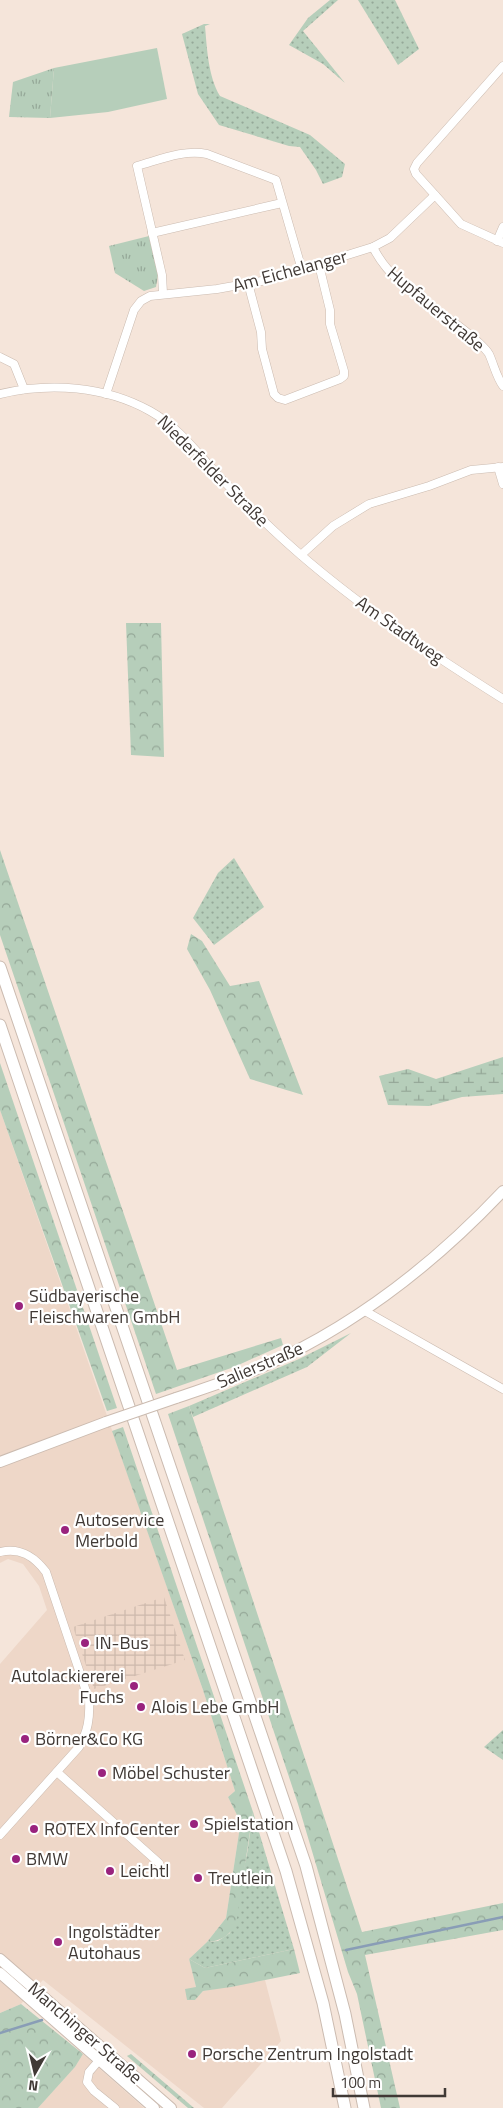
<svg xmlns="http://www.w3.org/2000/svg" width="503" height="2108" font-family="'Titillium Web',sans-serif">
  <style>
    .built { fill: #eed7c8 }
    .industrial { fill: url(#industrial-grid) }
    .grass { fill: url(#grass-dots) }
    .forest { fill: url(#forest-crowns) }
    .wetland { fill: url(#wetland-marsh) }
    .park { fill: url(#park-tufts) }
    .pitch { fill: #b6ceba }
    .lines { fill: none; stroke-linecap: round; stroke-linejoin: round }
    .stream { stroke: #899db6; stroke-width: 2.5 }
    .minor-casing { stroke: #cbbbb0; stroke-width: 9 }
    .major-casing { stroke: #cbbbb0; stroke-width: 12 }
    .highway-casing { stroke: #cbbbb0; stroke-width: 13 }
    .minor { stroke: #fff; stroke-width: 8 }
    .major { stroke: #fff; stroke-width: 10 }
    .highway { stroke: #fff; stroke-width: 11 }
    .major-bridge-casing { stroke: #cbbbb0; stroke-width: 12; stroke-linecap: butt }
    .major-bridge { stroke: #fff; stroke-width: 10 }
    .poi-dot { fill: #99237e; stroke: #fff; stroke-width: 2 }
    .labels { text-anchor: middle; stroke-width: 4.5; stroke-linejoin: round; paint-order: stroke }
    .street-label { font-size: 18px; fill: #403935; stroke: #fff }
    .poi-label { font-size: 18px; fill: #403935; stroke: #fff; text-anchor: start }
  </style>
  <defs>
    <pattern id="industrial-grid" width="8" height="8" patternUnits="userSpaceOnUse" patternTransform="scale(1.25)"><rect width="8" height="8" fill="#eed7c8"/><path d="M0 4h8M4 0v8" fill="none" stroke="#cdb9ac"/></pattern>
    <pattern id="grass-dots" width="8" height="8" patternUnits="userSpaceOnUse" patternTransform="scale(1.25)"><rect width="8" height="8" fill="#b6ceba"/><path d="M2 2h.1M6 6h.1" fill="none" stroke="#95a898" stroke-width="1.8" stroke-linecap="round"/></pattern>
    <pattern id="forest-crowns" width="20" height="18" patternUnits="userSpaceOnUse" patternTransform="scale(1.25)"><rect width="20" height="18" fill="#b6ceba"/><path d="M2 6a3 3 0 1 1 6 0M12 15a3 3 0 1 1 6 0" fill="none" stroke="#95a898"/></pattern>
    <pattern id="wetland-marsh" width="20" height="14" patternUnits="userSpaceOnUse" patternTransform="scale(1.25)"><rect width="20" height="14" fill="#b6ceba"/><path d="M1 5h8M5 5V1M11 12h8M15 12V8" fill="none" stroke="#95a898"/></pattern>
    <pattern id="park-tufts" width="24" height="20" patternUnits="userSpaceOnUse" patternTransform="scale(1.25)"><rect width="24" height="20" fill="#b6ceba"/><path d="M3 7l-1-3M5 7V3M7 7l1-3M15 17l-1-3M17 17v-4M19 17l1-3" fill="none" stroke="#95a898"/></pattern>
  </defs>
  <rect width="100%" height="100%" fill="#f5e5da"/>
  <g class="built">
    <polygon points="0,1110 203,1690 235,1791 228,1797 237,1815 239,1833 226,1918 207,1942 189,1959 196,1987 188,2000 195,2000 203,1991 265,1980 281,2041 222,2108 204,2108 43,1980 21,2004 0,2013 0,1664 47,1610 39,1586 23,1564 8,1559 0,1563"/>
    <polygon points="83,2054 144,2108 38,2108 75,2067"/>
  </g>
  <polygon class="industrial" points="164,1597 185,1660 94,1689 73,1627"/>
  <g class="grass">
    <polygon points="330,0 338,0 303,31 345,83 323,64 289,45 308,18"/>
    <polygon points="358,0 395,0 419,49 398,65"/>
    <path d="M204,24H210L205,26C207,48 208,76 220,96L310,135L345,164L342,177L323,184L316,170L300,147L289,146L219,125L198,94L182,34Z"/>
    <polygon points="234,858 264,907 214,945 193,918 218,873"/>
    <polygon points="351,1333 307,1367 193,1417 189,1406 299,1359"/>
    <polygon points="503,1730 503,1760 484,1747"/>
    <polygon points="253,1812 294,1949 205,1968 189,1959 207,1942 218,1941 230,1933 247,1854"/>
  </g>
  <g class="forest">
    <polygon points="126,623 161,623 164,757 131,755"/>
    <polygon points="0,850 177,1370 281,1338 283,1345 234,1367 156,1394 0,935"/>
    <polygon points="191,934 202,941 230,986 259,981 303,1095 250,1079 210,990 187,949"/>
    <polygon points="0,1063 117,1408 107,1411 0,1110"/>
    <polygon points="189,1406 362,1932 503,1903 503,1930 365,1955 400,2108 381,2108 357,1994 348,1972 298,1804 168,1414"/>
    <path d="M123,1427L253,1812L236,1924C229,1936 221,1941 207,1942L226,1918L239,1833L237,1815L228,1797L235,1791L203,1690L112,1431Z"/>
    <polygon points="294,1949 300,1973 231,1987 203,1991 195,2000 187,2000 185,1989 196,1987 189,1959 205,1968"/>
    <polygon points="21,2004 83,2054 75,2067 38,2108 0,2108 0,2013"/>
    <polygon points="131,2054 194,2108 188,2108 127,2056"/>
  </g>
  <polygon class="wetland" points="503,1057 503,1094 462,1097 429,1106 388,1105 379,1076 408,1069 436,1079"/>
  <g class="park">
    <polygon points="54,68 50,118 9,117 13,82"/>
    <polygon points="149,236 158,275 156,287 144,291 115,273 109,246"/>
  </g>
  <polygon class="pitch" points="157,48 167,99 108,112 50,118 54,68"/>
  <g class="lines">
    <g class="stream">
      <polyline points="346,1950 503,1917"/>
      <polyline points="0,2033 42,2020"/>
    </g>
    <g class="minor-casing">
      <g id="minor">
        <polyline points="435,195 416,174 414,169 417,163 503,66"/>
        <polyline points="152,233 282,203"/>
        <polyline points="497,241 503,227"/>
        <path d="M373,247C393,289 443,310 476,340C480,344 486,349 489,354C494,365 496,376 503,386"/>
        <polyline points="248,283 261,332 262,349 274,394 278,398 285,400 340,379 344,376 344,371 330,324 330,310 319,265"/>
        <path d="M163,293L162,275L137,166C159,160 184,149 207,154L276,180L302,270"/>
        <polyline points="0,357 14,364 24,389"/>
        <path d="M0,394C50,382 105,386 150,411C177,426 196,451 216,473C234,492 253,511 272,529C342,595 422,648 503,699"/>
        <polyline points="106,394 134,310 141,301 150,296 217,289 267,280 373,247 390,238 435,195 461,224 503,243"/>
        <polyline points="498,467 503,484"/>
        <polyline points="301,555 333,526 369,504 429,486 471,470 503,467"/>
        <polyline points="365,1311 503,1389"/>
        <path d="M0,1552C20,1547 34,1556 46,1572L89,1700C90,1718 88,1731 79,1747L0,1835"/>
        <polyline points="57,1772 159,1863"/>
        <polyline points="102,2057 89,2072 87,2082 94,2091 115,2108"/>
      </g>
    </g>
    <g class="major-casing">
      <g id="major">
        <path d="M176,1398C205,1388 234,1379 262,1367C355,1326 434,1264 503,1191"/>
        <polyline points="0,1462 106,1422"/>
        <polyline points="0,1959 171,2108"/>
        <polyline points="0,1973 154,2108"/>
      </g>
    </g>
    <g class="highway-casing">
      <g id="highway">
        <polyline points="0,967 306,1866 345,2014 364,2108"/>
        <polyline points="0,1025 286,1871 323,2003 345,2108"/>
      </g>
    </g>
    <use href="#minor" class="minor"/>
    <use href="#major" class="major"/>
    <use href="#highway" class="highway"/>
    <g class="major-bridge-casing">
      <polyline id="major-bridge" points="106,1422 176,1398"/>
    </g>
    <use href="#major-bridge" class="major-bridge"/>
  </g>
  <g class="poi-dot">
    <circle cx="19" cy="1306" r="5"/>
    <circle cx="65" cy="1530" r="5"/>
    <circle cx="85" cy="1643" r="5"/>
    <circle cx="134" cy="1686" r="5"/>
    <circle cx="141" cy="1707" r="5"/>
    <circle cx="25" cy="1739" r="5"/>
    <circle cx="102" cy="1773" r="5"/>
    <circle cx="194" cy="1824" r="5"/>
    <circle cx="34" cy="1829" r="5"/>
    <circle cx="16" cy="1859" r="5"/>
    <circle cx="110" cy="1871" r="5"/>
    <circle cx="198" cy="1878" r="5"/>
    <circle cx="58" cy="1942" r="5"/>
    <circle cx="192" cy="2054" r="5"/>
  </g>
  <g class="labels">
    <g class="street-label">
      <text transform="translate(290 271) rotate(-15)" y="6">Am Eichelanger</text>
      <text transform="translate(436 309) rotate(40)" y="6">Hupfauerstraße</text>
      <text transform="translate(213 471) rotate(45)" y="6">Niederfelder Straße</text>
      <text transform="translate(400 630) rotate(35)" y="6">Am Stadtweg</text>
      <text transform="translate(260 1365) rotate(-23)" y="6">Salierstraße</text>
      <text transform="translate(85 2033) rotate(41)" y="6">Manchinger Straße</text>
    </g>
    <g class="poi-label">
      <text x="29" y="1302">Südbayerische<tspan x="29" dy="21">Fleischwaren GmbH</tspan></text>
      <text x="75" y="1526">Autoservice<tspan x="75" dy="21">Merbold</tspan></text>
      <text x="95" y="1649">IN-Bus</text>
      <text x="124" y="1682" text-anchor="end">Autolackiererei<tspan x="124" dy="21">Fuchs</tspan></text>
      <text x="151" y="1713">Alois Lebe GmbH</text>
      <text x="35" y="1745">Börner&amp;Co KG</text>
      <text x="112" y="1779">Möbel Schuster</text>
      <text x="204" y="1830">Spielstation</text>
      <text x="44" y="1835">ROTEX InfoCenter</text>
      <text x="26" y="1865">BMW</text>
      <text x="120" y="1877">Leichtl</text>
      <text x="208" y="1884">Treutlein</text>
      <text x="68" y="1938">Ingolstädter<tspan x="68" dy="21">Autohaus</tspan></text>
      <text x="202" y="2060">Porsche Zentrum Ingolstadt</text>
    </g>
  </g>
  <g transform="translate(35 2073) rotate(188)" stroke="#ffffff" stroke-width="4" paint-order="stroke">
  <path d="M0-4L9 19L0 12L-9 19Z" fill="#403935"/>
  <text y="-8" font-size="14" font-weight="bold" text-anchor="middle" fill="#403935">N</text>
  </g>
  <path d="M333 2088v8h112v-8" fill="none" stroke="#403935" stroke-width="2.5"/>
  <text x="340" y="2088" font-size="15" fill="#403935" stroke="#ffffff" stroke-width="4" paint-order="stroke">100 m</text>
</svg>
